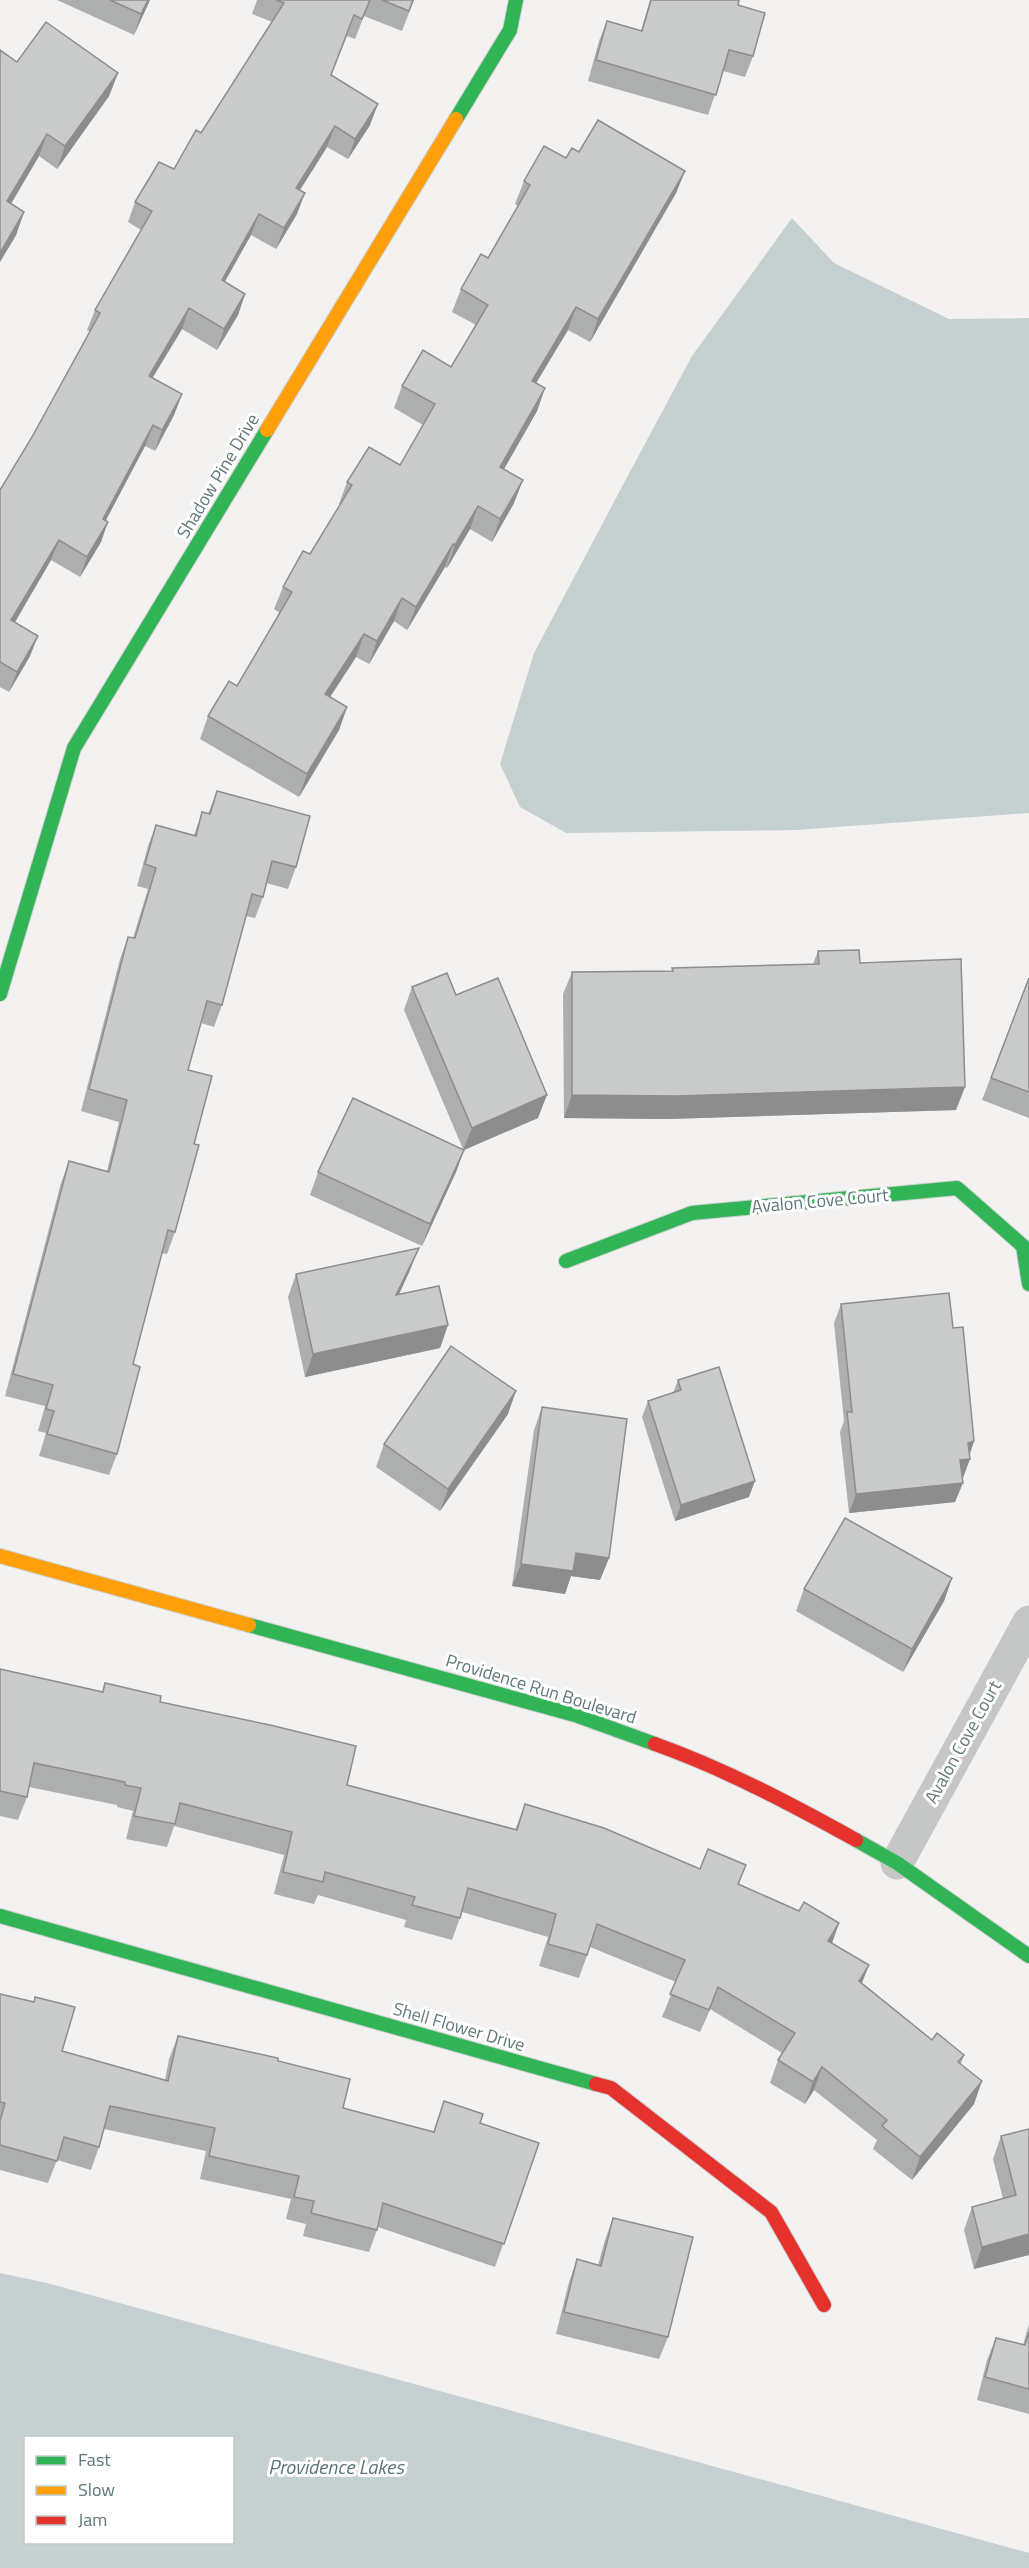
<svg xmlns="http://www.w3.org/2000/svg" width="1029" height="2568" font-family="'Titillium Web',sans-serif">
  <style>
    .water { fill: #c5d1d1; fill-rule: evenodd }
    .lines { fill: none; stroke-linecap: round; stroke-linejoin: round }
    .fast-casing { stroke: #cecfcf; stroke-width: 16 }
    .slow-casing { stroke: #cecfcf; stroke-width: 16 }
    .jam-casing { stroke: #cecfcf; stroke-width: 16 }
    .street { stroke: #c5c7c6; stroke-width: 33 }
    .fast { stroke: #30b455; stroke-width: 14 }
    .slow { stroke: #ff9f0a; stroke-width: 14 }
    .jam { stroke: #e5322d; stroke-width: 14 }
    .wall { fill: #adaeae }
    .shaded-wall { fill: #8d8d8d }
    .building { fill: #c9caca; stroke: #8d8d8d; stroke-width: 1.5 }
    .labels { text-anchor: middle; stroke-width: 6; stroke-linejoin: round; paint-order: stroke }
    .street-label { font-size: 18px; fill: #5f787a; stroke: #fff }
    .water-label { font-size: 20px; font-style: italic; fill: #5a7776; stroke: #fff }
  </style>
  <rect width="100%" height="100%" fill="#f3f2f1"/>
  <g class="water">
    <polygon points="792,218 834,263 949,319 1029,318 1029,813 796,830 566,833 520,807 500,764 534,653 625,481 692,356"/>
    <path d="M0,2273L47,2283L1029,2553V2568H0ZM26,2438H232V2542H26Z"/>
  </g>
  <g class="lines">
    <g class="fast-casing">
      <g id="fast">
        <polyline points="456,119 510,30 516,0"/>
        <polyline points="0,994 74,748 267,430"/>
        <polyline points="566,1261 692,1213 957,1188 1023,1246 1029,1284"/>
        <polyline points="249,1625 575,1715 655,1744"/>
        <polyline points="856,1840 897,1863 1029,1956"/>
        <polyline points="0,1916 596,2084"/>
      </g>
    </g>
    <g class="slow-casing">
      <g id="slow">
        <polyline points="267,430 456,119"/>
        <polyline points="0,1556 249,1625"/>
      </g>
    </g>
    <g class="jam-casing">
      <g id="jam">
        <path d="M655,1744C725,1769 791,1804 856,1840"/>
        <polyline points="596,2084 611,2088 771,2212 824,2305"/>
      </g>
    </g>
    <polyline class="street" points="897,1863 1029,1622"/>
    <use href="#fast" class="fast"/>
    <use href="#slow" class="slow"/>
    <use href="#jam" class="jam"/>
  </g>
  <g class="wall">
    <polygon points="57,0 150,0 134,35"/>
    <polygon points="257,0 414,0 402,31 364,16 355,39 347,36 331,75 370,125 348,159 327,147 300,190 297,214 276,249 251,235 225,282 245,294 238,315 217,350 182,329 152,378 182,394 174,415 155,451 145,446 106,520 101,542 80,577 51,560 15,622 30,656 9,692 0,687 0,490 32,437 90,332 87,330 95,310 141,230 128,222 135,202 174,169 201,133 272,22 252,14"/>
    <polygon points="650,0 739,0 738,5 753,56 745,77 723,71 708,115 588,81 599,41 607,21 641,31"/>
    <polygon points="0,50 17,62 118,73 109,96 57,169 39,156 11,204 24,212 16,235 0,262"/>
    <polygon points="579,152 685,171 676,193 590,342 568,330 536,383 545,388 537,411 504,469 514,503 492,542 470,529 447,568 445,567 407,630 394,621 369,664 356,657 330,697 347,707 339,730 299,797 200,739 208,716 237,686 280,613 274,609 283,587 310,554 340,505 339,504 347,482 400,465 423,425 394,408 402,386 451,367 476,325 452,312 461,289 488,258 518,206 515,204 524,181"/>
    <polygon points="217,791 296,867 288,889 266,883 263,897 255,918 246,916 222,1005 214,1027 201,1023 188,1070 194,1144 175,1232 167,1254 162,1253 133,1364 117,1454 109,1475 39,1456 46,1433 38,1431 45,1406 5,1396 61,1183 69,1161 107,1171 119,1122 81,1111 120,959 128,937 133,938 148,889 137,886 148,846 156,825 194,835 202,812 208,814"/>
    <polygon points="818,951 860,963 956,1110 668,1119 564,1118 563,994 572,972 672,971 672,968 813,964"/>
    <polygon points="1029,978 1029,1118 982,1100"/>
    <polygon points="412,987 456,995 538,1118 464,1150 456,1172 422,1246 310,1195 318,1172 463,1149 404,1010"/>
    <polygon points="410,1270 399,1294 448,1325 440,1348 305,1377 288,1297 296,1274"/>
    <polygon points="841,1304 953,1328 974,1441 955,1502 849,1513 840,1432 844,1421 834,1323"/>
    <polygon points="678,1380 749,1497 675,1521 642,1417 648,1401 673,1393"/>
    <polygon points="542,1407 609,1558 600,1580 571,1576 565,1594 512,1586 534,1430"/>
    <polygon points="508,1414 440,1511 376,1467 384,1444"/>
    <polygon points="952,1578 944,1601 903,1672 796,1611 804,1589"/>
    <polygon points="0,1669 102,1692 105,1683 160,1702 347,1785 456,1815 515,1830 525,1804 700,1869 746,1865 739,1884 799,1911 839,1923 832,1943 862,1983 932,2040 964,2055 961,2064 974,2104 912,2180 873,2149 877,2140 814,2090 805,2104 770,2083 778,2060 782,2053 710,2009 700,2032 662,2017 676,1982 590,1947 579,1978 539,1966 548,1937 462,1912 452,1940 404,1927 406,1920 318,1895 314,1904 274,1894 284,1855 174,1826 167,1847 126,1839 133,1811 117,1807 117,1805 29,1787 27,1797 18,1820 0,1816"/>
    <polygon points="0,1994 62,2051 165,2080 169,2059 178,2036 278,2061 343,2108 433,2132 480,2123 539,2143 495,2267 378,2227 369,2252 303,2236 306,2224 286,2219 291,2199 200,2179 206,2151 104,2129 99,2147 91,2170 57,2160 48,2183 0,2170"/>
    <polygon points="1029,2129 1029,2255 974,2269 964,2230 972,2207 1003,2199 993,2159 1001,2136"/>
    <polygon points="613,2218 668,2337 659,2359 556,2334 569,2282 577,2259 598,2265 605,2240"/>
    <polygon points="1029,2324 1029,2414 977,2400 987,2360 996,2338 1023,2345"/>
  </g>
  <g class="shaded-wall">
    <polygon points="148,0 150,0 134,35 141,14"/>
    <polygon points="118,73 109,96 57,169 65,146"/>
    <polygon points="378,104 370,125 348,159 355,139"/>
    <polygon points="335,126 327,147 288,209 296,188"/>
    <polygon points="47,134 39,156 0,222 7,201"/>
    <polygon points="685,171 676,193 590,342 598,319"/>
    <polygon points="305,193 297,214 276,249 284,228"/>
    <polygon points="24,212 16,235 0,262 0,253"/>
    <polygon points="259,214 251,235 214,300 222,280"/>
    <polygon points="245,294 238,315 217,350 224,329"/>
    <polygon points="576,307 568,330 524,403 532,381"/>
    <polygon points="189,308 182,329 141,397 149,376"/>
    <polygon points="545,388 537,411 492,490 500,467"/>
    <polygon points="182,394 174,415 155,451 162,430"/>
    <polygon points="153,425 145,446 96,539 103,519"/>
    <polygon points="523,480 514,503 492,542 500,519"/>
    <polygon points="478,506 470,529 447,568 455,545"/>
    <polygon points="108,522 101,542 80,577 87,557"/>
    <polygon points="59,540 51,560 4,641 11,620"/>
    <polygon points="453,544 445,567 407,630 416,607"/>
    <polygon points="402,598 394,621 369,664 377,641"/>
    <polygon points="364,634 356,657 317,717 325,694"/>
    <polygon points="38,636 30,656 9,692 17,672"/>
    <polygon points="347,707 339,730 299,797 307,774"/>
    <polygon points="965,1087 956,1110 668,1119 564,1118 572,1095"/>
    <polygon points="547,1095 538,1118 464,1150 456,1172 422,1246 430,1224 463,1150 472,1128"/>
    <polygon points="419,1248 410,1270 388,1318 396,1295"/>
    <polygon points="448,1325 440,1348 305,1377 313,1354"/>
    <polygon points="516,1391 508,1414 440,1511 448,1489"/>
    <polygon points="974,1441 968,1459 970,1459 963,1478 952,1479 960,1460 968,1443"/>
    <polygon points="755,1481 749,1497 675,1521 681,1505"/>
    <polygon points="963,1483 955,1502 849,1513 856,1494"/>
    <polygon points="576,1553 609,1558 600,1580 571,1576 565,1594 512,1586 521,1564"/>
    <polygon points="952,1578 944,1601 903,1672 912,1649"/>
    <polygon points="839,1923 831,1946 828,1941"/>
    <polygon points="869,1965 860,1988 859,1981"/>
    <polygon points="718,1987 710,2009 700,2032 709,2010"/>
    <polygon points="822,2067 814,2090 805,2104 813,2082"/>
    <polygon points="982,2081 974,2104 912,2180 920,2157"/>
    <polygon points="1029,2234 1029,2255 974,2269 982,2247"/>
  </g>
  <g class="building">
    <polygon points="110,0 148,0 141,14"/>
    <polygon points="276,0 370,0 362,19 354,15 331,75 378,104 355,139 335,126 296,188 305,193 284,228 259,214 222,280 245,294 224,329 189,308 149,376 182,394 162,430 153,425 103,519 108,522 87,557 59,540 11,620 38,636 17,672 0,662 0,490 32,437 100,313 95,310 152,211 135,202 159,162 174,169 196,130 201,133 284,3"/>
    <polygon points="382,0 413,0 409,11"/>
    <polygon points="651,0 739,0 738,5 765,13 753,56 729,50 716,95 596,60 607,21 642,31"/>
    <polygon points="46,22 118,73 65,146 47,134 7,201 24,212 0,253 0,50 17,62"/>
    <polygon points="598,120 685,171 598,319 576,307 532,381 545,388 500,467 523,480 500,519 478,506 455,545 453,544 416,607 402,598 377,641 364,634 325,694 347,707 307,774 208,716 229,681 237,686 292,592 283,587 303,551 310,554 352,485 347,482 369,447 400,465 435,404 402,386 423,350 451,367 488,305 461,289 481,254 488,258 530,185 524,181 544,146 566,158 572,148 579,152"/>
    <polygon points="217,791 310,816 296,867 272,861 263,897 252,894 222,1005 207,1001 188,1070 212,1076 194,1144 199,1145 175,1232 168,1230 133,1364 140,1367 117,1454 47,1434 54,1411 46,1409 53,1385 13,1374 69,1161 109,1172 127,1100 89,1089 128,937 135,938 156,868 145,864 156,825 196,836 202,812 210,814"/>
    <polygon points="859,950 860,963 961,959 965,1087 676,1096 572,1095 572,972 673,971 672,968 819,964 818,951"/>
    <polygon points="447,973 456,995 498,978 547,1095 472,1128 412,987"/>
    <polygon points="1029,978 1029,1092 991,1078"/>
    <polygon points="353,1098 464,1150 430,1224 318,1172"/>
    <polygon points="419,1248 396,1295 439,1286 448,1325 313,1354 296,1274"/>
    <polygon points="949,1293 953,1328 963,1327 974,1441 968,1443 970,1459 960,1460 963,1483 856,1494 847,1412 852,1412 841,1304"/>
    <polygon points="451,1346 516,1391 448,1489 384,1444"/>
    <polygon points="719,1367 755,1481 681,1505 648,1401 681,1390 678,1380"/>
    <polygon points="542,1407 627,1419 609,1558 576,1553 573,1571 521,1564"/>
    <polygon points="845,1518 952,1578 912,1649 804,1589"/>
    <polygon points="0,1669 103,1692 105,1683 161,1696 160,1702 270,1725 356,1746 347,1785 517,1830 525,1804 604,1828 700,1869 708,1849 746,1865 738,1884 799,1911 804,1902 839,1923 828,1941 869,1965 859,1981 932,2040 937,2033 964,2055 958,2062 982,2081 920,2157 882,2126 887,2120 822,2067 813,2082 778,2060 795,2033 718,1987 709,2010 670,1994 685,1960 597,1924 587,1955 548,1944 556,1914 468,1888 460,1918 412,1905 415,1897 325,1872 323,1882 283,1872 292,1832 180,1803 175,1824 134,1816 141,1788 125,1785 125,1782 34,1763 27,1797 0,1791"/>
    <polygon points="0,1994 34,2002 35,1997 75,2007 62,2051 168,2081 178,2036 278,2058 278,2061 350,2079 343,2108 434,2132 444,2101 483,2114 480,2123 539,2143 504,2244 383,2203 377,2230 311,2213 314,2201 294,2197 299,2176 209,2156 215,2128 110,2106 99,2147 64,2137 57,2161 0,2145 0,2121 5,2103 0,2102"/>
    <polygon points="1029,2129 1029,2234 982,2247 972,2207 1016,2195 1001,2136"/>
    <polygon points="613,2218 693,2237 668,2337 564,2312 577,2259 601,2266"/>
    <polygon points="1029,2332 1029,2389 985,2377 996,2338 1025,2345"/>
  </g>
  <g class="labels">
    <g class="street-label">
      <text transform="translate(218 476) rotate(-59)" y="6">Shadow Pine Drive</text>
      <text transform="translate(820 1201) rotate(-5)" y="6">Avalon Cove Court</text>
      <text transform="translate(541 1689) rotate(17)" y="6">Providence Run Boulevard</text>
      <text transform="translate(963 1742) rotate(-61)" y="6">Avalon Cove Court</text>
      <text transform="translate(459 2027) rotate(16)" y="6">Shell Flower Drive</text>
    </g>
    <g class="water-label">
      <text x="336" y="2474">Providence Lakes</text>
    </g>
  </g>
  <rect x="24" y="2436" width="210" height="108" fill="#ffffff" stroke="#bfc9ca" stroke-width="1.5"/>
  <rect x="36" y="2456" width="30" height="9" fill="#30b455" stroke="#bfc9ca" stroke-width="1.5"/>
  <text x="78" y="2466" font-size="18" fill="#5f787a">Fast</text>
  <rect x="36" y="2486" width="30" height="9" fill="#ff9f0a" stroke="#bfc9ca" stroke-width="1.5"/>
  <text x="78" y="2496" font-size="18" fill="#5f787a">Slow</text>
  <rect x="36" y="2516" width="30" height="9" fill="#e5322d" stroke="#bfc9ca" stroke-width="1.5"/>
  <text x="78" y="2526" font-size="18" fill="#5f787a">Jam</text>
</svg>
